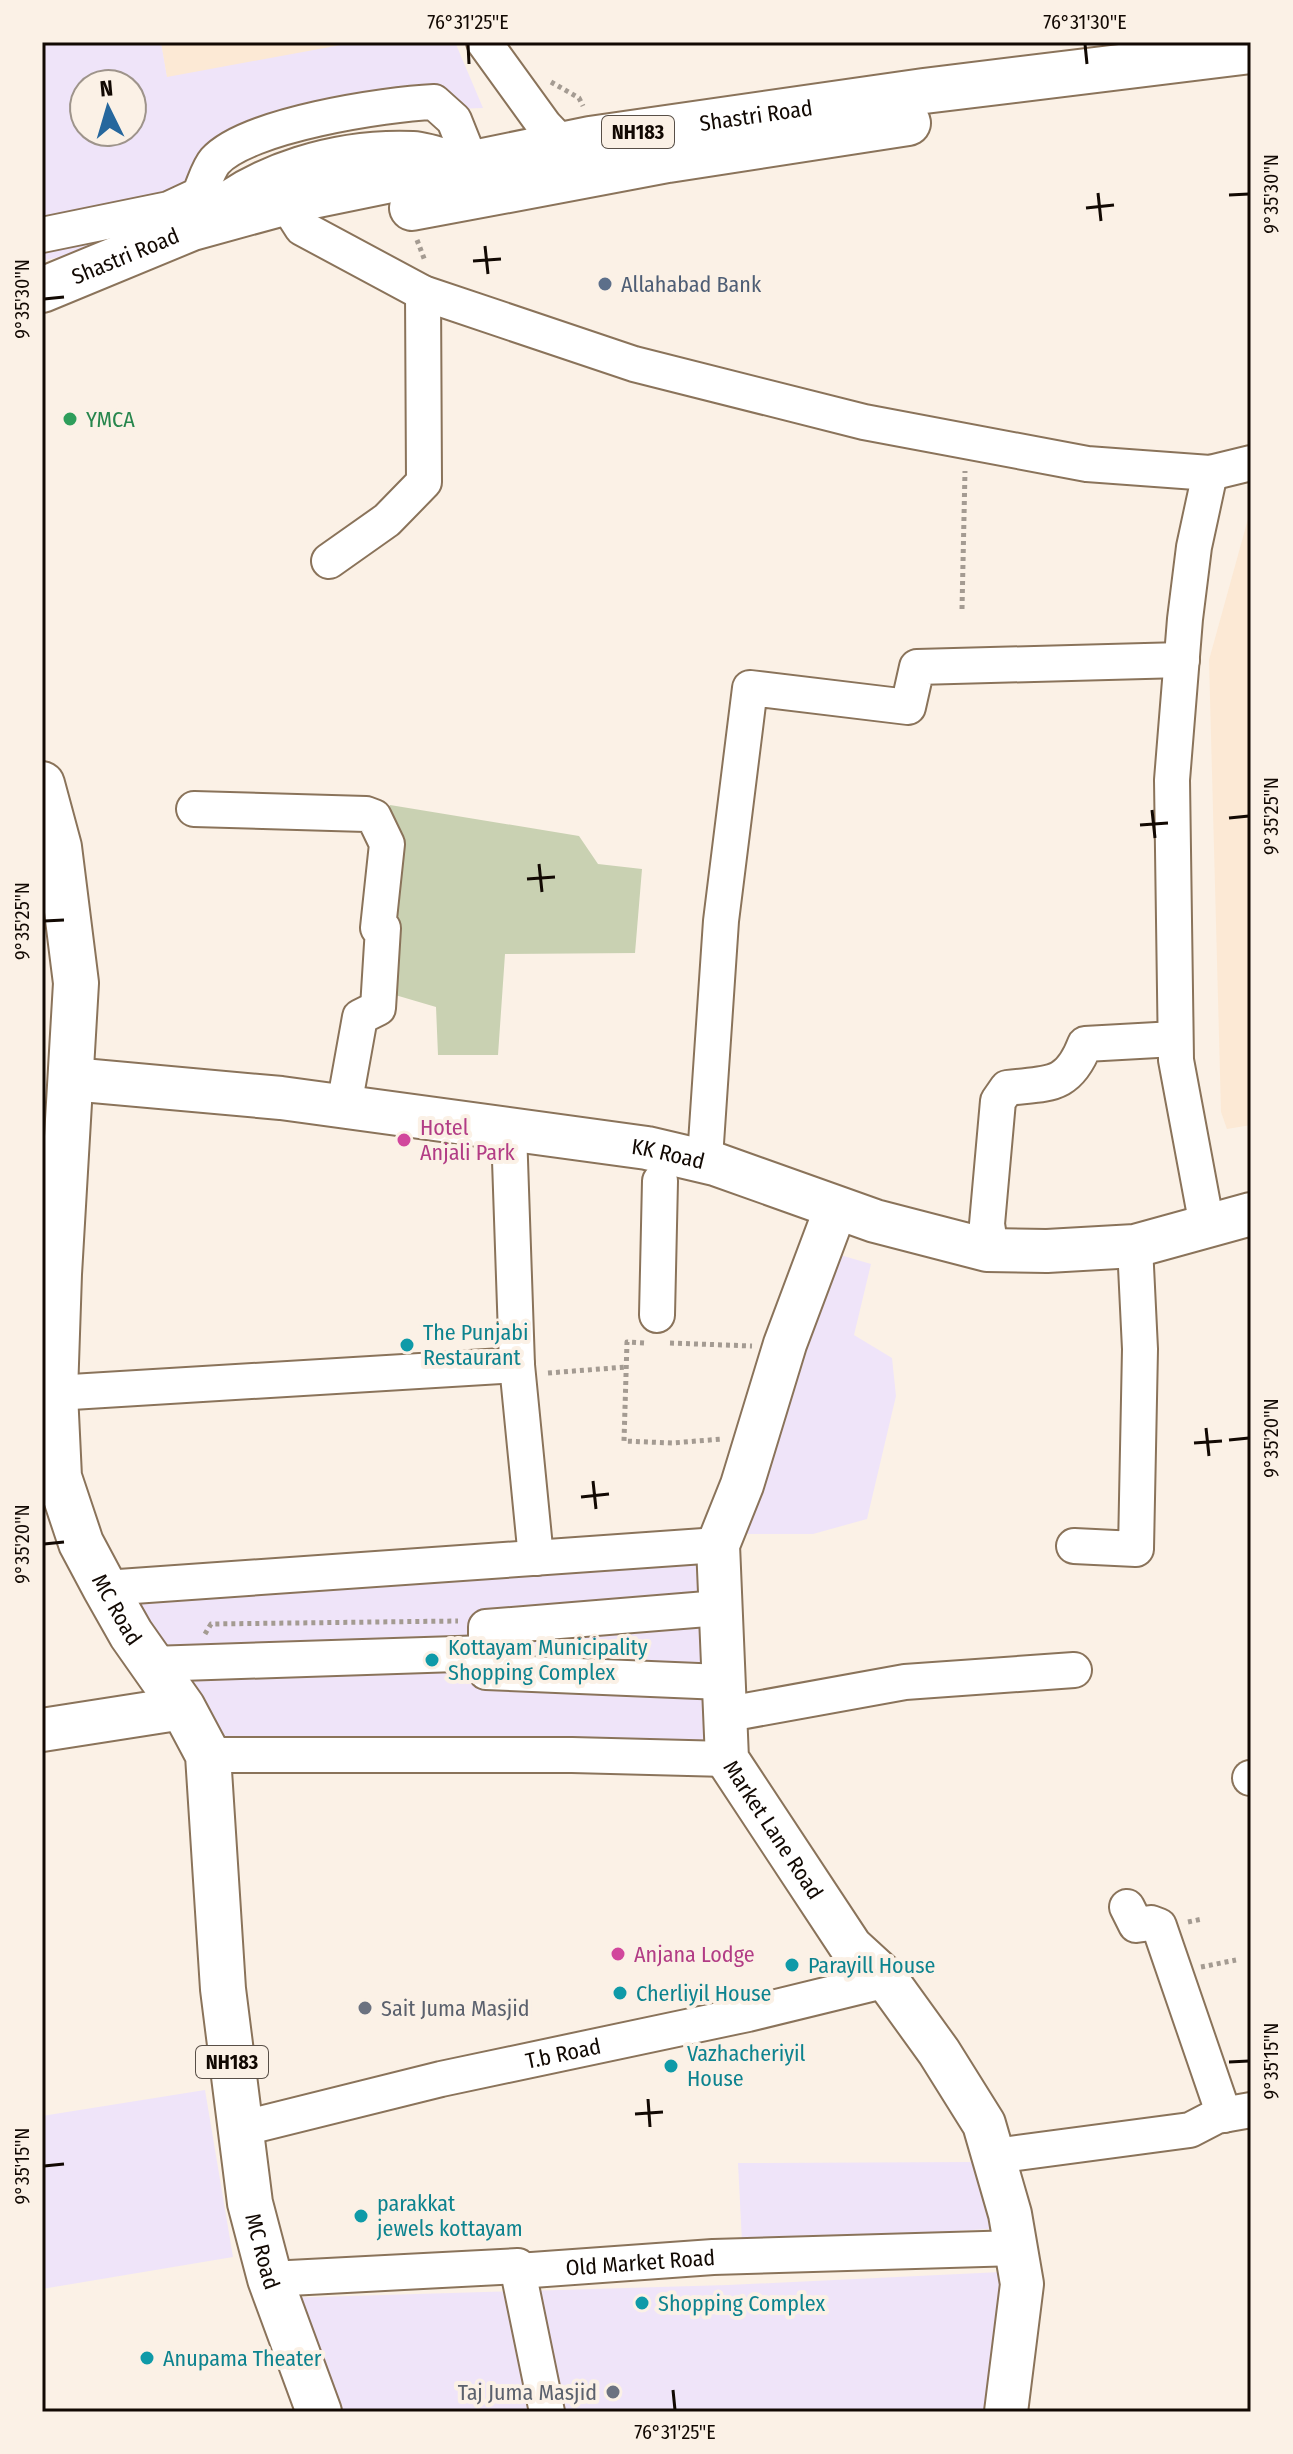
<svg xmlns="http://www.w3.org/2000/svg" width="1293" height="2454" font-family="'Fira Sans Condensed',sans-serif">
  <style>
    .commercial { fill: #efe4f9; fill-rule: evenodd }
    .built { fill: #fce9d5 }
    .green { fill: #c9d1b2 }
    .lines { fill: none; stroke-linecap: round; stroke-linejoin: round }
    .minor-casing { stroke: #8a735a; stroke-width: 38 }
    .major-casing { stroke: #8a735a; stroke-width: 46 }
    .highway-casing { stroke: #8a735a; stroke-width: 48 }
    .path { stroke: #a49b92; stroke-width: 5; stroke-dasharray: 4 4; stroke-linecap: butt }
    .minor { stroke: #fff; stroke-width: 34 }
    .major { stroke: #fff; stroke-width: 42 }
    .highway { stroke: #fff; stroke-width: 44 }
    .ticks { fill: none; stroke: #120903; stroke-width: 3 }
    .service-dot { fill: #5c6f8a; stroke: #fbf1e6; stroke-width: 3 }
    .leisure-dot { fill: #2e9e5b; stroke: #fbf1e6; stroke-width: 3 }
    .hotel-dot { fill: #d1479c; stroke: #fbf1e6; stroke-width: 3 }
    .culture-dot { fill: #0f9aa8; stroke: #fbf1e6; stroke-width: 3 }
    .worship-dot { fill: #6b7280; stroke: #fbf1e6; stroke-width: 3 }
    .labels { text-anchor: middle; stroke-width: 8; stroke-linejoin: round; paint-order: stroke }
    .shield { fill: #fbf1e6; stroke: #584f47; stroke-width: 2 }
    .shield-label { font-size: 20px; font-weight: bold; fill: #120903 }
    .street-label { font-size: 22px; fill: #120903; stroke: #fbf1e6 }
    .service-label { font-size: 22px; fill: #4e5e75; stroke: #fbf1e6; text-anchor: start }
    .leisure-label { font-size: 22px; fill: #27864d; stroke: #fbf1e6; text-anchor: start }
    .hotel-label { font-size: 22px; fill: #b23c85; stroke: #fbf1e6; text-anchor: start }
    .culture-label { font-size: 22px; fill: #0d838f; stroke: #fbf1e6; text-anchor: start }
    .worship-label { font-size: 22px; fill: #5b616d; stroke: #fbf1e6; text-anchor: start }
    .neatline { fill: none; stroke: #120903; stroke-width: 3 }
    .ticks-label { font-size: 20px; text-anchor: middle; fill: #120903 }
  </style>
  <rect width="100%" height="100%" fill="#fbf1e6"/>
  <g class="commercial">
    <path d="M42,42H161L167,76L346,42H455L483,108L368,112L246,153L205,199L105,246L42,261ZM84,84H132V132H84Z"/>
    <polygon points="830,1252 871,1264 854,1335 892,1358 896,1396 867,1519 813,1534 732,1534"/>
    <polygon points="705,1552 711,1736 698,1741 227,1746 127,1595"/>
    <polygon points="205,2090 233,2257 42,2289 42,2116"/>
    <polygon points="972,2162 991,2229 742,2242 738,2163"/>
    <polygon points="1001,2272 986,2412 335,2412 281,2298 728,2285"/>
  </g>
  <g class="built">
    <polygon points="161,42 357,42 167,77"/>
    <polygon points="1251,508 1251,1125 1227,1129 1221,1112 1209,660"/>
  </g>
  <polygon class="green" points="390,805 579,836 598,864 642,869 635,953 505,954 498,1055 438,1055 436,1007 385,992"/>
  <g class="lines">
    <g class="minor-casing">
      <g id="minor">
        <polyline points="484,42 544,125 563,145"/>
        <polyline points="286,203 302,228 423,293 634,364 864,422 1087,464 1210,473 1251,463"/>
        <path d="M200,221C254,169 340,146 413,149C431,150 450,159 467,164"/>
        <path d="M42,235L169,209L199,195C204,185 208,169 215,161C247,125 385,104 434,102L454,120L472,165"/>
        <polyline points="329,561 387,520 424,482 423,293"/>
        <polyline points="194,809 366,814 374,817 387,844 378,928 383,928 378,1008 360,1017 344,1106"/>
        <polyline points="509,1131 517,1365 536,1558"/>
        <polyline points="705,1158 721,921 750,688 908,707 917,667 1182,660"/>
        <polyline points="1207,1226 1176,1060 1172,780 1185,619 1194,547 1210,473"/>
        <path d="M991,1250L987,1224L998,1101L1007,1088C1049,1083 1068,1088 1085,1044L1175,1039"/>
        <polyline points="657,1315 660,1181"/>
        <polyline points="55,1393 517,1365"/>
        <polyline points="1074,1546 1136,1549 1140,1349 1135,1246"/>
        <polyline points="105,1588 718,1545"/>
        <polyline points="719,1608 486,1627 486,1672 722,1682"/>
        <polyline points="151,1664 487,1653"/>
        <polyline points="723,1715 905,1682 1074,1670"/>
        <polyline points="208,1755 572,1755 727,1759"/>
        <polyline points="1250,1778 1251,1778"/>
        <polyline points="1127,1907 1136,1925 1151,1923 1159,1926 1224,2115"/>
        <path id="s1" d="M240,2129L441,2079L748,2014L887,1980"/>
        <polyline points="995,2156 1190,2130 1217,2116 1251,2110"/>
        <polyline points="518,2271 547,2412"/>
        <path id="s2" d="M270,2279L518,2266V2271L713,2257L1018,2248"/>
      </g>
    </g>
    <g class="major-casing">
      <g id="major">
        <path id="s3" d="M71,1079L281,1098L647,1148L715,1164L875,1221L987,1250L1047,1251L1135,1246L1251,1214"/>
        <path id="s4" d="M836,1208L785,1344L742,1485L718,1545L727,1759L851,1947L887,1980L939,2052L984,2124L1010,2214L1022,2284L1006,2412"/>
        <polyline points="42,1730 183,1708"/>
      </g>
    </g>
    <g class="highway-casing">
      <g id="highway">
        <polyline points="412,208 668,160 908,123"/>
        <path id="s5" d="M42,290L192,228L298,199L590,139L924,91L1251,51"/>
        <path id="s6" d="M42,784L59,847L76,983L59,1274L55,1393L59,1477L81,1543L105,1588L131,1634L183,1708L208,1755L223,1989L250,2203L270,2279L319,2412"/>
      </g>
    </g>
    <g class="path">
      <polyline points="551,82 579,98 583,106"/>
      <polyline points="417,240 425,261"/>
      <polyline points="962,609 965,471"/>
      <polyline points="644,1343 627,1342 624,1441 672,1443 722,1439"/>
      <polyline points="670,1343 752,1346"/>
      <polyline points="548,1373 626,1367"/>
      <polyline points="205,1634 211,1624 458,1621"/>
      <polyline points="1188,1922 1202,1919"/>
      <polyline points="1201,1967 1236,1960"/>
    </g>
    <use href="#minor" class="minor"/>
    <use href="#major" class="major"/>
    <use href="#highway" class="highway"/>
  </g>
  <path class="ticks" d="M468,44L469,64M1085,44L1087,64M1098,193L1101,221M1229,195L1249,194M1086,208L1114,205M485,246L488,274M473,261L501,259M44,299L64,297M1152,810L1155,838M1229,818L1249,816M1140,825L1168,823M539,864L542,892M527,879L555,877M44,921L64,920M1206,1428L1209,1456M1229,1440L1249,1438M1194,1443L1222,1441M593,1481L596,1509M581,1497L609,1494M44,1544L64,1542M1229,2062L1249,2061M648,2099L650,2127M635,2114L663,2112M44,2166L64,2164M673,2390L675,2410"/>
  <circle class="service-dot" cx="605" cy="284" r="8"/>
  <circle class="leisure-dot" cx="70" cy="419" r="8"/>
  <g class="hotel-dot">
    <circle cx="404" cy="1140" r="8"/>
    <circle cx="618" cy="1954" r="8"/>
  </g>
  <g class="culture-dot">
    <circle cx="407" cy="1345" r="8"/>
    <circle cx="432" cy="1660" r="8"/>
    <circle cx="792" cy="1965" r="8"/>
    <circle cx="620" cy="1993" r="8"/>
    <circle cx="671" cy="2066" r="8"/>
    <circle cx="361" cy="2216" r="8"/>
    <circle cx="642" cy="2303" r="8"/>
    <circle cx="147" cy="2358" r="8"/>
  </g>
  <g class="worship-dot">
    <circle cx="365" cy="2008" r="8"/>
    <circle cx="613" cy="2392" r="8"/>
  </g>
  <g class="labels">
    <g class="shield">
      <rect x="602" y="116" width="72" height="32" rx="6"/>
      <rect x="196" y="2046" width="72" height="32" rx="6"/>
    </g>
    <g class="shield-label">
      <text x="638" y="139">NH183</text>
      <text x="232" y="2069">NH183</text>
    </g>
    <g class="street-label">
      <text dy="8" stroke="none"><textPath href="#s5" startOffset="738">Shastri Road</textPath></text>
      <text dy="8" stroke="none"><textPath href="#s5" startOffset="90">Shastri Road</textPath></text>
      <text dy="8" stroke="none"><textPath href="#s3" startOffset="602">KK Road</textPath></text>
      <text dy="8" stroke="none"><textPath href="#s6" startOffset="842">MC Road</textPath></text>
      <text dy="8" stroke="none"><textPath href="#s4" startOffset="656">Market Lane Road</textPath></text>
      <text dy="8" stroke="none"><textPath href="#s1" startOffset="332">T.b Road</textPath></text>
      <text dy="8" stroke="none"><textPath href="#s6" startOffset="1514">MC Road</textPath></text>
      <text dy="8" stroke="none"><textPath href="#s2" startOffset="376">Old Market Road</textPath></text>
    </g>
    <g class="service-label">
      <text x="621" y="292">Allahabad Bank</text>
    </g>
    <g class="leisure-label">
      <text x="86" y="427">YMCA</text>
    </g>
    <g class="hotel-label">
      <text x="420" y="1135">Hotel<tspan x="420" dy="25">Anjali Park</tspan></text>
      <text x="634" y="1962">Anjana Lodge</text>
    </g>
    <g class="culture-label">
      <text x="423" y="1340">The Punjabi<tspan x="423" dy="25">Restaurant</tspan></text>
      <text x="448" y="1655">Kottayam Municipality<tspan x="448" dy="25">Shopping Complex</tspan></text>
      <text x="808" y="1973">Parayill House</text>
      <text x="636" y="2001">Cherliyil House</text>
      <text x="687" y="2061">Vazhacheriyil<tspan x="687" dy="25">House</tspan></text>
      <text x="377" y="2211">parakkat<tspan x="377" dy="25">jewels kottayam</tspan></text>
      <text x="658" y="2311">Shopping Complex</text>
      <text x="163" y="2366">Anupama Theater</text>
    </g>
    <g class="worship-label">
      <text x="381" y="2016">Sait Juma Masjid</text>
      <text x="597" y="2400" text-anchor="end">Taj Juma Masjid</text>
    </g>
  </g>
  <rect width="1293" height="2454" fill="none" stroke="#fbf1e6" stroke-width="88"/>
  <g transform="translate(108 108) rotate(355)"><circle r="38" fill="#fbf1e6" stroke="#9e948b" stroke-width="2"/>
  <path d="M0-6L14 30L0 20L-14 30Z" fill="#26679d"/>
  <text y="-12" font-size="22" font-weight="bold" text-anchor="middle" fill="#120903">N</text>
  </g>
  <rect x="44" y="44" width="1205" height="2366" class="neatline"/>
  <g class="ticks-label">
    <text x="468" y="29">76°31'25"E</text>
    <text x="1085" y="29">76°31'30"E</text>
    <text transform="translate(1271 194) rotate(-90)" y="7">9°35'30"N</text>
    <text transform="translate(22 299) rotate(-90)" y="7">9°35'30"N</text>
    <text transform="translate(1271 816) rotate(-90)" y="7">9°35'25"N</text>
    <text transform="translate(22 921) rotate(-90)" y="7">9°35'25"N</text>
    <text transform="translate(1271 1438) rotate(-90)" y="7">9°35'20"N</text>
    <text transform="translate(22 1544) rotate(-90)" y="7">9°35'20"N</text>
    <text transform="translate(1271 2061) rotate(-90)" y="7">9°35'15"N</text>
    <text transform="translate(22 2166) rotate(-90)" y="7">9°35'15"N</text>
    <text x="675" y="2439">76°31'25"E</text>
  </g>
</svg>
